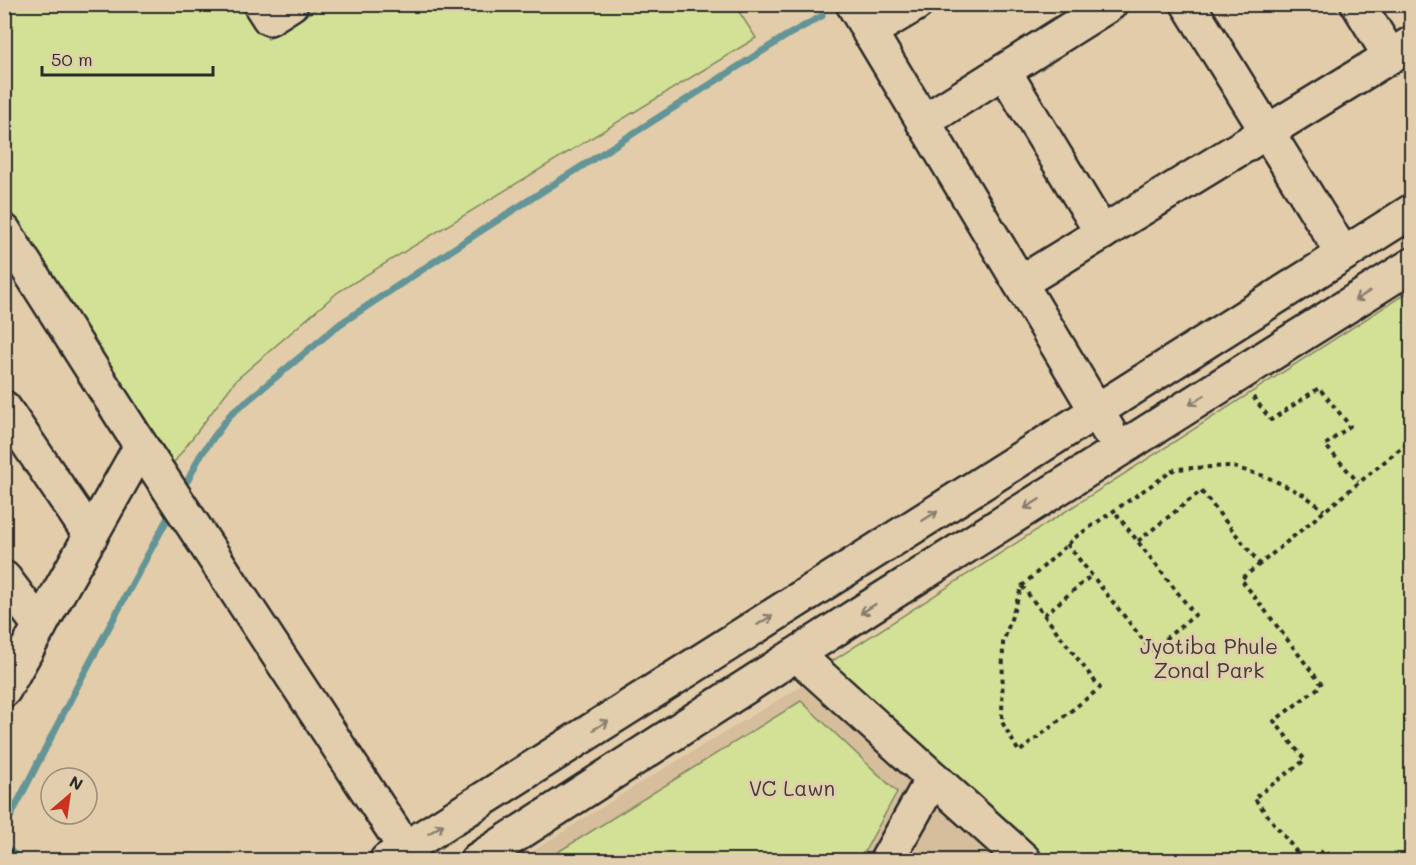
<svg xmlns="http://www.w3.org/2000/svg" width="1416" height="865" font-family="Mali,sans-serif">
  <style>
    .built { fill: #d6bd9b }
    .green { fill: #d2e195; stroke: #7e8660; stroke-width: 1.5 }
    .lines { fill: none; stroke-linecap: round; stroke-linejoin: round }
    .stream { stroke: #649598; stroke-width: 7 }
    .minor-casing { stroke: #2b2b2b; stroke-width: 38 }
    .path { stroke: #2b2b2b; stroke-width: 4; stroke-dasharray: 4.5 4.5; stroke-linecap: butt }
    .minor { stroke: #e2cead; stroke-width: 33 }
    .oneway { stroke: #867c6c }
    .labels { text-anchor: middle; stroke-width: 6; stroke-linejoin: round; paint-order: stroke }
    .park-label { font-size: 21px; fill: #3c3d36; stroke: #e2cead }
  </style>
  <rect width="100%" height="100%" fill="#e3cca9"/>
  <filter id="ink" filterUnits="userSpaceOnUse"><feTurbulence type="fractalNoise" baseFrequency=".0167" numOctaves="2"/><feDisplacementMap in="SourceGraphic" scale="12" xChannelSelector="R" yChannelSelector="G"/><feConvolveMatrix kernelMatrix="1 2 1 2 8 2 1 2 1" color-interpolation-filters="sRGB"/></filter>
  <g filter="url(#ink)">
    <polygon class="built" points="802,686 997,860 519,860 632,788"/>
    <g class="green">
      <polygon points="734,4 756,38 338,292 236,380 172,465 5,205 5,5 246,5 268,39 323,5"/>
      <polygon points="1411,290 1411,860 1040,860 826,665"/>
      <polygon points="801,701 897,792 860,860 545,860"/>
    </g>
    <g class="lines">
      <g class="stream">
        <polyline points="188,480 200,456 230,415 340,324 479,232 786,36 822,16"/>
        <polyline points="4,829 81,679 171,512"/>
        <polyline points="4,846 21,860"/>
      </g>
      <g class="minor-casing">
        <g id="minor">
          <polyline points="260,4 269,18 291,4"/>
          <polyline points="853,4 1108,430"/>
          <polyline points="1188,4 1343,254"/>
          <polyline points="1358,4 1390,56"/>
          <polyline points="869,32 916,4"/>
          <polyline points="1004,71 1102,233"/>
          <polyline points="923,122 1110,4"/>
          <polyline points="4,231 141,446 413,860"/>
          <polyline points="1020,283 1412,43"/>
          <polyline points="4,408 91,536"/>
          <polyline points="4,578 40,626"/>
          <polyline points="797,655 1024,860"/>
          <polyline points="4,690 141,446"/>
          <polyline points="387,860 1412,211"/>
          <polyline points="477,860 873,605 1412,265"/>
          <polyline points="887,860 933,778"/>
        </g>
      </g>
      <g class="path">
        <polyline points="1253,397 1271,420 1319,388 1350,426 1325,445 1358,482"/>
        <polyline points="1138,541 1201,491 1260,564 1412,439"/>
        <polyline points="1067,544 1151,650 1195,615 1114,511"/>
        <polyline points="1260,564 1241,579 1322,685 1274,721 1305,760 1254,798 1303,860"/>
        <polyline points="1022,586 1100,688 1019,752 1002,722 1003,643 1022,586 1077,536 1175,469 1230,466 1267,477 1304,495 1324,510"/>
        <polyline points="1044,615 1092,575"/>
        <polyline points="1313,860 1324,850 1332,860"/>
      </g>
      <use href="#minor" class="minor"/>
    </g>
    <defs><path id="oneway-shaft" d="M-6 0H5M1.5-3L5.5 0L1.5 3" fill="none" stroke-width="1.6" stroke-linecap="round" stroke-linejoin="round" transform="scale(1.5)"/></defs>
    <g class="oneway">
      <use href="#oneway-shaft" transform="translate(1362 296) rotate(148)"/>
      <use href="#oneway-shaft" transform="translate(1197 400) rotate(148)"/>
      <use href="#oneway-shaft" transform="translate(1032 504) rotate(148)"/>
      <use href="#oneway-shaft" transform="translate(930 516) rotate(-32)"/>
      <use href="#oneway-shaft" transform="translate(868 609) rotate(147)"/>
      <use href="#oneway-shaft" transform="translate(765 620) rotate(-32)"/>
      <use href="#oneway-shaft" transform="translate(601 725) rotate(-32)"/>
      <use href="#oneway-shaft" transform="translate(436 829) rotate(-32)"/>
    </g>
  </g>
  <g class="labels">
    <g class="park-label">
      <text x="1209" y="654">Jyotiba Phule<tspan x="1209" dy="24">Zonal Park</tspan></text>
      <text x="792" y="796">VC Lawn</text>
    </g>
  </g>
  <rect width="1416" height="865" fill="none" stroke="#e2cead" stroke-width="24"/>
  <rect x="12" y="12" width="1392" height="841" fill="none" stroke="#2b2b2b" stroke-width="2" filter="url(#ink)"/>
  <g transform="translate(69 796) rotate(29)"><circle r="28" fill="#e2cead" stroke="#998d79" stroke-width="1.5"/>
  <path d="M0-4.5L10 22L0 15L-10 22Z" fill="#c8321e"/>
  <text y="-9" font-size="16" font-weight="bold" text-anchor="middle" fill="#2b2b2b">N</text>
  </g>
  <path d="M42 66v9h171v-9" fill="none" stroke="#2b2b2b" stroke-width="3"/>
  <text x="51" y="66" font-size="18" fill="#2b2b2b" stroke="#e2cead" stroke-width="4.5" paint-order="stroke">50 m</text>
</svg>
